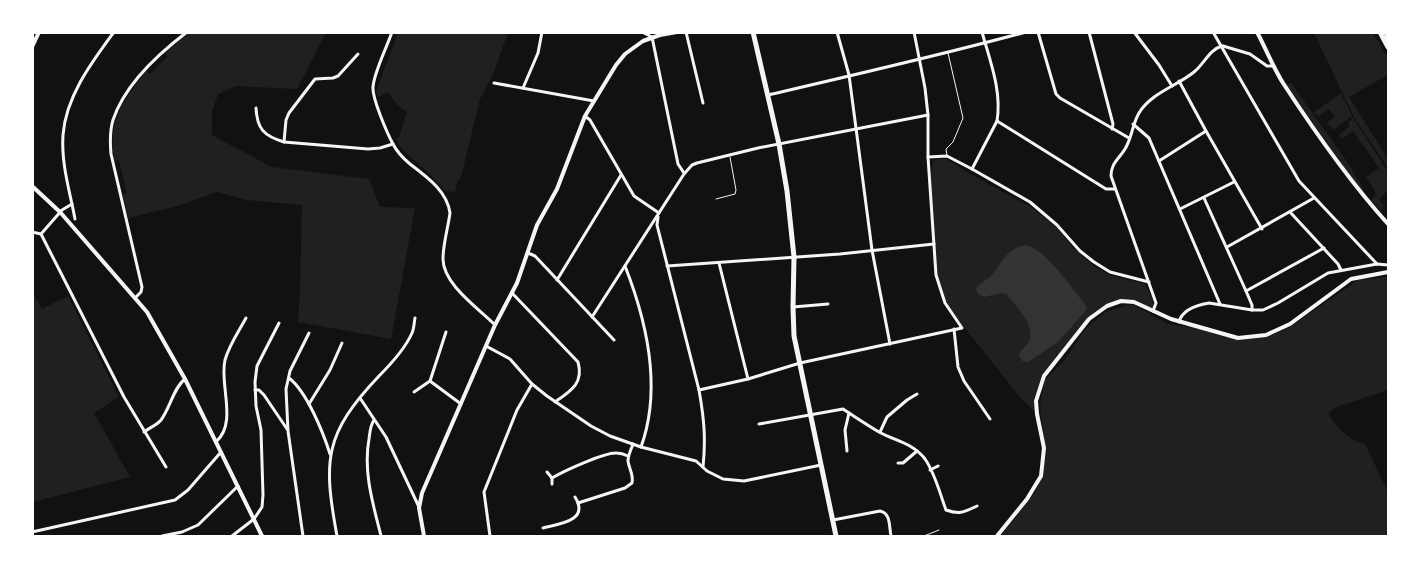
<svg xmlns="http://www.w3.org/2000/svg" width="1421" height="569" font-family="Manrope,sans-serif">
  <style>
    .green { fill: #202020 }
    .water { fill: #333 }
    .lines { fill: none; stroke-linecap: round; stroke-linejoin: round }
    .service { stroke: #f5f5f5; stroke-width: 1 }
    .minor { stroke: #f5f5f5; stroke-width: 3 }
    .tertiary { stroke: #f5f5f5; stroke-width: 4 }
    .primary { stroke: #f5f5f5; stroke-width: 5 }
  </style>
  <rect width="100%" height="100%" fill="#111"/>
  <g class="green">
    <path d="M192,32L326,33L297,89L236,86L218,94L212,112V135L272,167L369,179L380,207L415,208L391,339L298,322L300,288L302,205L247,200L217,192L177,206L128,218L123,195L127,194L119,160L114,161C107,122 124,100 146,71L150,74L168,56L165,52L186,35Z"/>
    <polygon points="398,33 508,33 492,77 480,99 461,177 457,183 455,192 444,191 430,174 401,148 396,139 399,137 407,112 397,105 388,92 378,97 376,91"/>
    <polygon points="1314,33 1373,33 1388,58 1388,75 1349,97 1388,159 1388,168 1354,117"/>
    <polygon points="1291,83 1348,163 1366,194 1344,168 1287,85"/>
    <polygon points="1341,93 1352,116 1333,130 1327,122 1335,117 1329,109 1319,116 1313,113"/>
    <polygon points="1353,118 1388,172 1388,190 1379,199 1384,206 1380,210 1371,201 1376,193 1366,177 1379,168 1353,131 1342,139 1339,135 1350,126 1348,122"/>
    <polygon points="936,159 946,159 970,174 1031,207 1056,227 1076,251 1094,266 1109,275 1145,284 1153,301 1153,311 1134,302 1121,301 1107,306 1089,319 1044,376 1039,389 1037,414 1019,396 945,303 936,275 930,184 933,162"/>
    <path d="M1388,277V390L1334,408L1328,413C1336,427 1349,441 1365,444L1388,492L1387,531L1388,536H1001L1035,493L1043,475L1045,449L1040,405L1045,380L1064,361L1086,328L1106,312L1127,305H1134L1168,324L1197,328L1223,337L1253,339L1272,335L1290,327L1358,280Z"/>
    <polygon points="33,293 42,309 68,296 119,397 94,413 130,477 33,502"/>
  </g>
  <path class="water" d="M1026,245C1047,250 1073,290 1087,307L1085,312L1057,343L1028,362L1022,361L1019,356C1020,349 1028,346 1030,339C1034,324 1015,304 1006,294L1001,293L984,297L978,294L976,289C979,283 986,281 991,276C1002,262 1007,248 1026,245Z"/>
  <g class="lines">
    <g class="service">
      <polyline points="947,156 946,149 953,142 963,118 948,53"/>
      <polyline points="716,199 735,194 736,190 730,157"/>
      <polyline points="924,536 939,530"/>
    </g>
    <g class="minor">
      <path d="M392,32C387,47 374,72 373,87C372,98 387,133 393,144C397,152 404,159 410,164C427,177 447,191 450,213C448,228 443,244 443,259C443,284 478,308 495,325"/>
      <polyline points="642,32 652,37 678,164 684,173"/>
      <polyline points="686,32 703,103"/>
      <polyline points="837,32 849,75 872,250 890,344"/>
      <polyline points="1038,32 1056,94 1060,98 1129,138"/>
      <polyline points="1089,32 1113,124 1112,129"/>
      <polyline points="1134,32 1159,65 1172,86"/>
      <polyline points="1213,32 1299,181 1377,264"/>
      <polyline points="1223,46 1250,54 1267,66 1274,66"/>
      <polyline points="1179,81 1206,131 1262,229"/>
      <polyline points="494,83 594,101"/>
      <polyline points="523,88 538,53 542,32"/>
      <path d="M768,95C854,75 941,55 1026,32"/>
      <path d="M256,108C257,129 264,136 284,142L368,149L380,148L393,144"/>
      <polyline points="585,116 590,120 634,196 659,213"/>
      <polyline points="997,121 1106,189 1115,189"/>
      <polyline points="1133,124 1149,138 1220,304"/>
      <polyline points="284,142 286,120 289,113 315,79 333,78 338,76 358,54"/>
      <polyline points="928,157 947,156 972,169 1030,202 1057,225 1080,251 1094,262 1110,272 1149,282"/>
      <polyline points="1159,161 1206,131"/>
      <path d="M972,169L997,121C1002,91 990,61 982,32"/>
      <polyline points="1204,198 1246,291 1252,305 1252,310"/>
      <polyline points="1180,209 1234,182"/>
      <polyline points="1290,212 1338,264 1341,270"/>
      <path d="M658,217L657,225L699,390C704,418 706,439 703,467"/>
      <path d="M75,219C70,192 61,164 63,135C66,96 92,62 114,32"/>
      <polyline points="32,232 41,234"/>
      <polyline points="41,234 124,397 166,467"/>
      <polyline points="41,234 62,210 72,204"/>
      <polyline points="1227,247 1314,198"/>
      <polyline points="528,253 535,256 614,340"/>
      <polyline points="719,263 748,379"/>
      <path d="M625,266C647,322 662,389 641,447"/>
      <polyline points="667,266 840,254 934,244"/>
      <polyline points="557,280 621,175"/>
      <polyline points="1246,291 1324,248"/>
      <path d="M512,293L578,362C584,383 571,391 555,402"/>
      <path d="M135,298L141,292L142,287L111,154C110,143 110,130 113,120C125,84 158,54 187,32"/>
      <polyline points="793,307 828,304"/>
      <path d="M1153,311L1156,303L1111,176C1111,163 1119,159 1125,149C1132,138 1132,125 1139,113C1151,93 1177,86 1194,72C1204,64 1210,49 1222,46"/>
      <polyline points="592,317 684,174 692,165 697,163 758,148 928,115"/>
      <path d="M1179,322C1182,310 1197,305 1209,303L1252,310H1263L1278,303L1328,273L1377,264L1388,265"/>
      <polyline points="954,329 958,367 964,381 990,419"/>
      <polyline points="446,332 430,381 461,404"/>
      <polyline points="486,346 510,359 532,384 547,396 591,426 610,436 641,447 696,461 707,471 723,479 744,481 821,465"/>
      <path d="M289,378C307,392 323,432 330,454"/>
      <polyline points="255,390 259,390 264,395 287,429"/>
      <polyline points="699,390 748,379 800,363 962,328 945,303 936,275 928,157 928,115 925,88 914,32"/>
      <polyline points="414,392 430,381"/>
      <polyline points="360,398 386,437 419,507"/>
      <polyline points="309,404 330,370 342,343"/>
      <path d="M374,420C370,426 370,432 369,439C363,472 373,504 381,536"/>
      <path d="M759,424L843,409C855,417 867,425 879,432C895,441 913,443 925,459C935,473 940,494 946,510C960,515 964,512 977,506"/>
      <path d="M144,432C149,428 157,425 161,420C170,408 174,387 185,379"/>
      <polyline points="880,432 887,417 907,400 917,394"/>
      <path d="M216,442C238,422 219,385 225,360C229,345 239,331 246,318"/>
      <polyline points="847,451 845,430 849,413"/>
      <polyline points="898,463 903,463 917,451"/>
      <polyline points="930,470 938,466"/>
      <polyline points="547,472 552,478 552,484"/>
      <path d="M552,478C564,471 603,453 616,453C621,453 624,454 628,456"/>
      <path d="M578,503L625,488L632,483C634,475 629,469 628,461C628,455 631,450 633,444"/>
      <path d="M833,520L880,511C891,513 889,527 891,536"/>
      <path d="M543,528C559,524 590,521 575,497"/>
      <polyline points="32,532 175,500 188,490 221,452"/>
      <polyline points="162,536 182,532 198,525 238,486"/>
      <polyline points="232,536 254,519 262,507 263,495 261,430 256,406 255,382 257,366 279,323"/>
      <polyline points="303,536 288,431 286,389 290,371 309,333"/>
      <path d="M337,536C323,460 324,434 379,376C391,364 405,349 412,333C414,329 414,323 415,318"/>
      <polyline points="490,536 484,492 517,410 532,384"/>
    </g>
    <g class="tertiary">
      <path d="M1257,32C1266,49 1273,67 1283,83C1315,132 1349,181 1388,224"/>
      <polyline points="32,47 39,32"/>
      <polyline points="32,186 60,212 147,312 185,379 262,536"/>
      <polyline points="424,536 419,508 422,493 495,325 517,283 537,225 557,189 585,116 616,65 625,54 643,41 660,35 677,32"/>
      <polyline points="997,536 1027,499 1041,476 1044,448 1037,414 1036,401 1044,376 1089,319 1107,306 1121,301 1134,302 1171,319 1238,338 1266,335 1290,324 1351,279 1388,272"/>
    </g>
    <g class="primary">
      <polyline points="753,32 779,144 787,191 794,257 793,307 794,336 836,536"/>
      <polyline points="1380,32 1388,47"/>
      <polyline points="1386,32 1388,38"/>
    </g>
  </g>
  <rect width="1421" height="569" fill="none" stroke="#ffffff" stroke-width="68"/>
</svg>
